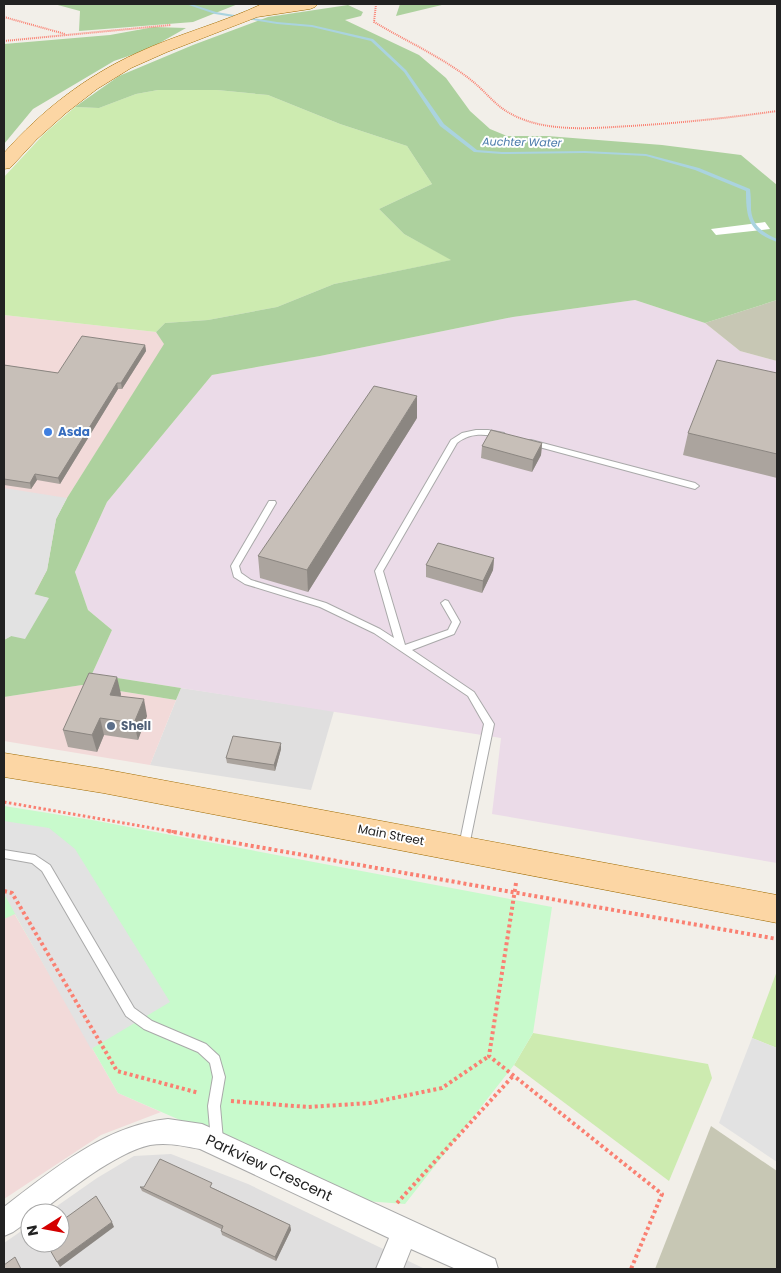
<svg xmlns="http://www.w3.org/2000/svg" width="781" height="1273" font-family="Poppins,sans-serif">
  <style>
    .residential { fill: #e0dfdf }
    .commercial { fill: #f2dad9 }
    .industrial { fill: #ebdbe8 }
    .construction { fill: #c7c7b4 }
    .grass { fill: #cdebb0 }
    .forest { fill: #add19e }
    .park { fill: #c8facc }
    .parking { fill: #e2e2e2 }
    .pier { fill: #fff }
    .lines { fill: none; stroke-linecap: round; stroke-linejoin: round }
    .stream { fill: #aad3df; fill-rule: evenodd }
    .service-casing { stroke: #a9a9a9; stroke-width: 2 }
    .minor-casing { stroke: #a9a9a9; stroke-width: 2 }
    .primary-casing { stroke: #a06b00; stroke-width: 1 }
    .path-far2 { stroke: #fa8072; stroke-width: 2; stroke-dasharray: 1 1; stroke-linecap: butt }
    .path-far1 { stroke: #fa8072; stroke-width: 3; stroke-dasharray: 2.5 2.5; stroke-linecap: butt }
    .path { stroke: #fa8072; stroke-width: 4; stroke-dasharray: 3 3; stroke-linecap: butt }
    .service { fill: #fff; fill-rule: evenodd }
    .minor { fill: #fff; fill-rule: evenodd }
    .primary { fill: #fcd6a4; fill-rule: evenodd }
    .wall { fill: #aba49e }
    .shaded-wall { fill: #8b8681 }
    .building { fill: #c7bfb8; stroke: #8b8681 }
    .shop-dot { fill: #3f7fe0; stroke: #fff; stroke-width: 2 }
    .service-dot { fill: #5c6f8a; stroke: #fff; stroke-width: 2 }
    .labels { text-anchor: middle; stroke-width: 4; stroke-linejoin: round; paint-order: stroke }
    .far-water-label { font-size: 11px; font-style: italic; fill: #4a7aab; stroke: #fff }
    .shop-label { font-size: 12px; font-weight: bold; fill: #366cbe; stroke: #fff; text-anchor: start }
    .service-label { font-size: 12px; font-weight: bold; fill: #4e5e75; stroke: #fff; text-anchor: start }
    .street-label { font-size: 12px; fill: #222; stroke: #fff }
    .near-street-label { font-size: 15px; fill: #222; stroke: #fff }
  </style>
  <rect width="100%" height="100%" fill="#f2efe9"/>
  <g class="residential">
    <polygon points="181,688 334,711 311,790 150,765"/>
    <polygon points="171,1154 248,1184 425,1269 4,1269 4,1243 30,1225 30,1243 60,1243 60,1213 47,1213 97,1178 134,1156"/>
  </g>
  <g class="commercial">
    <polygon points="4,315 156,332 165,344 67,498 56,519 47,570 25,639 11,636 4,640"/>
    <polygon points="82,685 176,700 150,765 4,741 4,697"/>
    <polygon points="14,913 118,1093 161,1112 101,1135 4,1199 4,919"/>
  </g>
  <polygon class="industrial" points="635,300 705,323 740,351 777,361 777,863 492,814 501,738 92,674 112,630 88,610 75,572 107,502 212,375 320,356 513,317"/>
  <g class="construction">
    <polygon points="777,300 777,361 740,351 705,323"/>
    <polygon points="711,1126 777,1171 777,1269 655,1269"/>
  </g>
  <g class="grass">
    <polygon points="158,90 217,90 268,95 340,124 407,146 432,184 379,209 404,234 452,260 334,284 277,307 208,320 165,323 156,332 4,315 4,177 44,134 75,107 99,108 136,94"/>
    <polygon points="777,971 777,1048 752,1038"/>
    <polygon points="533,1033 708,1064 712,1078 669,1181 514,1065"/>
  </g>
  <g class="forest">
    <polygon points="54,4 238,4 193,22 79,31 80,11"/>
    <polygon points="400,4 446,4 396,16"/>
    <polygon points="348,5 363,12 361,16 345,20 419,55 446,78 470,111 490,129 507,136 547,136 662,145 741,155 777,185 777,300 705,323 635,300 513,317 320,356 212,375 107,502 75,572 88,610 112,630 92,674 181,688 176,700 82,685 4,697 4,640 11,636 48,598 34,595 47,570 56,519 67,498 164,344 156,332 165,323 208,320 277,307 334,284 451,260 404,234 379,209 432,184 407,146 340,124 268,95 217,90 158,90 136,94 99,108 75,107 119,76 193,45 268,17"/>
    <polygon points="154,27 186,28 149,49 114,61 33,109 4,144 4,44 110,35"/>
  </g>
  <polygon class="park" points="4,806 92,820 552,907 533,1033 514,1065 405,1204 365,1201 118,1093 15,914 4,919"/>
  <g class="parking">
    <polygon points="4,488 67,498 56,519 47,570 34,594 49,598 25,639 11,636 4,640"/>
    <polygon points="4,821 49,828 75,849 170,1002 91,1049 4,894"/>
    <polygon points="752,1038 777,1048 777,1162 719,1123"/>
  </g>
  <polygon class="pier" points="765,222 770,229 716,235 711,229"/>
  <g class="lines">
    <path class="stream" d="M186,4H191L216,12L277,22L312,25L373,39L406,70L444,124L477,150L502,152L585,151L646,154L699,168L750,189C751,196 751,203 751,210C753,227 763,232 777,239V242C749,232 746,218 746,191L695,170L646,156L585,153L502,154L474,152L440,126L404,72L371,41L312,27L277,24L215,14Z"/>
    <g class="service-casing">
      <g id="service">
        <path d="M476,430H488L504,433L505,435L501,437C485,434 470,432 457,443L383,571L405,645L448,630L452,622L441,603L445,600L448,601L460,622L454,634L412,650L474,692L494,724L469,846L468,849L464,850L460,849L459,846L484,724L468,696L374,633L320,607L245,584L234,577L231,566L269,501H275L276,503L239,566L241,573L251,580L326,603L380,629L394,638L375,571L451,440L462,433Z"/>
        <polygon points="528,440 531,440 695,483 699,486 695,489 528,444 527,442"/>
        <polygon points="4,850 35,855 50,865 134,1008 152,1021 206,1044 219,1056 225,1077 220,1106 223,1140 221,1144 217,1146 213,1144 211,1140 208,1106 213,1077 210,1063 198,1052 144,1029 126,1016 42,871 32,863 4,858"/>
      </g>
    </g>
    <g class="minor-casing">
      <path id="minor" d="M168,1119L202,1124L211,1128L495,1259L498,1269H456L411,1249L403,1269H376L389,1238L200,1149C183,1146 168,1142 150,1145C115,1153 68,1191 39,1213H30V1220L13,1232L4,1236V1207C52,1170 106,1125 168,1119Z"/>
    </g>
    <g class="primary-casing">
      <g id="primary">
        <path d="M262,4H318L315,7L310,9L257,17L167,52L131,68L97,89L66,113L37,139L10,168L4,169V153C41,111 86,76 137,53C178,34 222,23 262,4Z"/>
        <polygon points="4,753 103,769 777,895 777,923 103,793 4,777"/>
      </g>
    </g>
    <g class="path-far2">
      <path d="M376,4L374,22C406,41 442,57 471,80C491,96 496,109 522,119C555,132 596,128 630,126C680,123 728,118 777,111"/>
      <polyline points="4,17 65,34"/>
      <polyline points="4,41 171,25"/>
    </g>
    <polyline class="path-far1" points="4,802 175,832"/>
    <g class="path">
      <polyline points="168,831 777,939"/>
      <polyline points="516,883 489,1056 662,1194 631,1269"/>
      <polyline points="4,891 12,893 117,1071 199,1093"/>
      <polyline points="231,1101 308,1107 370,1103 442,1088 489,1056"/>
      <polyline points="397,1203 513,1076"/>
    </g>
    <use href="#service" class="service"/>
    <use href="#minor" class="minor"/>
    <use href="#primary" class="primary"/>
  </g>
  <g class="wall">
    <polygon points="145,345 146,351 122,389 118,389 60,484 37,480 31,489 4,485 4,365 58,373"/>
    <polygon points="777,373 777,478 683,455 688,433"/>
    <polygon points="417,418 308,592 260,578 258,556"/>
    <polygon points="542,443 541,455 532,472 481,458 482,446"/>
    <polygon points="494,558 493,570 482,593 426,577 426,565"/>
    <polygon points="121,694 121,696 147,716 138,740 104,735 97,752 68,747 63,730"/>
    <polygon points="281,749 275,771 227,763 226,758"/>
    <polygon points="140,1187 213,1188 290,1225 291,1230 276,1261 222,1235 221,1231 221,1229 142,1191"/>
  </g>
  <g class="shaded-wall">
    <polygon points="145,345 146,351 122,389 121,383"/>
    <polygon points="117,383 118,389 60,484 58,478"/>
    <polygon points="417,396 417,418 308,592 307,570"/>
    <polygon points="542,443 541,455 532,472 533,460"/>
    <polygon points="35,474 37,480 31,489 30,483"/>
    <polygon points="494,558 493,570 482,593 483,581"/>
    <polygon points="117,677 121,694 114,712 110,695"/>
    <polygon points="144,699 147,716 138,740 134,723"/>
    <polygon points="100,718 104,735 97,752 92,735"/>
    <polygon points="281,743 281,749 275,771 274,765"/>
    <polygon points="112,1222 114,1227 60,1267 57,1262"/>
    <polygon points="290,1225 291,1230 276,1261 275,1257"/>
  </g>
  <g class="building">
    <polygon points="82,336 145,345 121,383 117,383 58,478 35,474 30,483 4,479 4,365 58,373"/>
    <polygon points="717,360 777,373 777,454 688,433"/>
    <polygon points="374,386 417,396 307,570 258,556"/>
    <polygon points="491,430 542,443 533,460 482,446"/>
    <polygon points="438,543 494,558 483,581 426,565"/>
    <polygon points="89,673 117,677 110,695 144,699 134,723 100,718 92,735 63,730"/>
    <polygon points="233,736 281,743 274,765 226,758"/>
    <polygon points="160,1159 212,1183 210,1187 290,1225 275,1257 221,1231 223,1226 140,1187 144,1187"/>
    <polygon points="96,1196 112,1222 57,1262 46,1243 60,1243 60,1222"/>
    <polygon points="15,1257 21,1269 4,1269 4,1265"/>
  </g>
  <circle class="shop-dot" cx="48" cy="432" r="5"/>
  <circle class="service-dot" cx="111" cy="726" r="5"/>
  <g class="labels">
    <g class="far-water-label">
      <text transform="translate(522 142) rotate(1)" y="4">Auchter Water</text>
    </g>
    <g class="shop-label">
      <text x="58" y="436">Asda</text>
    </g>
    <g class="service-label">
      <text x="121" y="730">Shell</text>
    </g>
    <g class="street-label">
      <text transform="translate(391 835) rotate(11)" y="4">Main Street</text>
    </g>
    <g class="near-street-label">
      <text transform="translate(269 1168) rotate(25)" y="5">Parkview Crescent</text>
    </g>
  </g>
  <rect width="781" height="1273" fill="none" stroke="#222222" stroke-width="10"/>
  <g transform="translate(45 1228) rotate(259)"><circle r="24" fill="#ffffff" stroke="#a7a7a7"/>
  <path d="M0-4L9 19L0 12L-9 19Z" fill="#d40000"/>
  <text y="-8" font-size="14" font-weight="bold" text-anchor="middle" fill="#222222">N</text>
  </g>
</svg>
